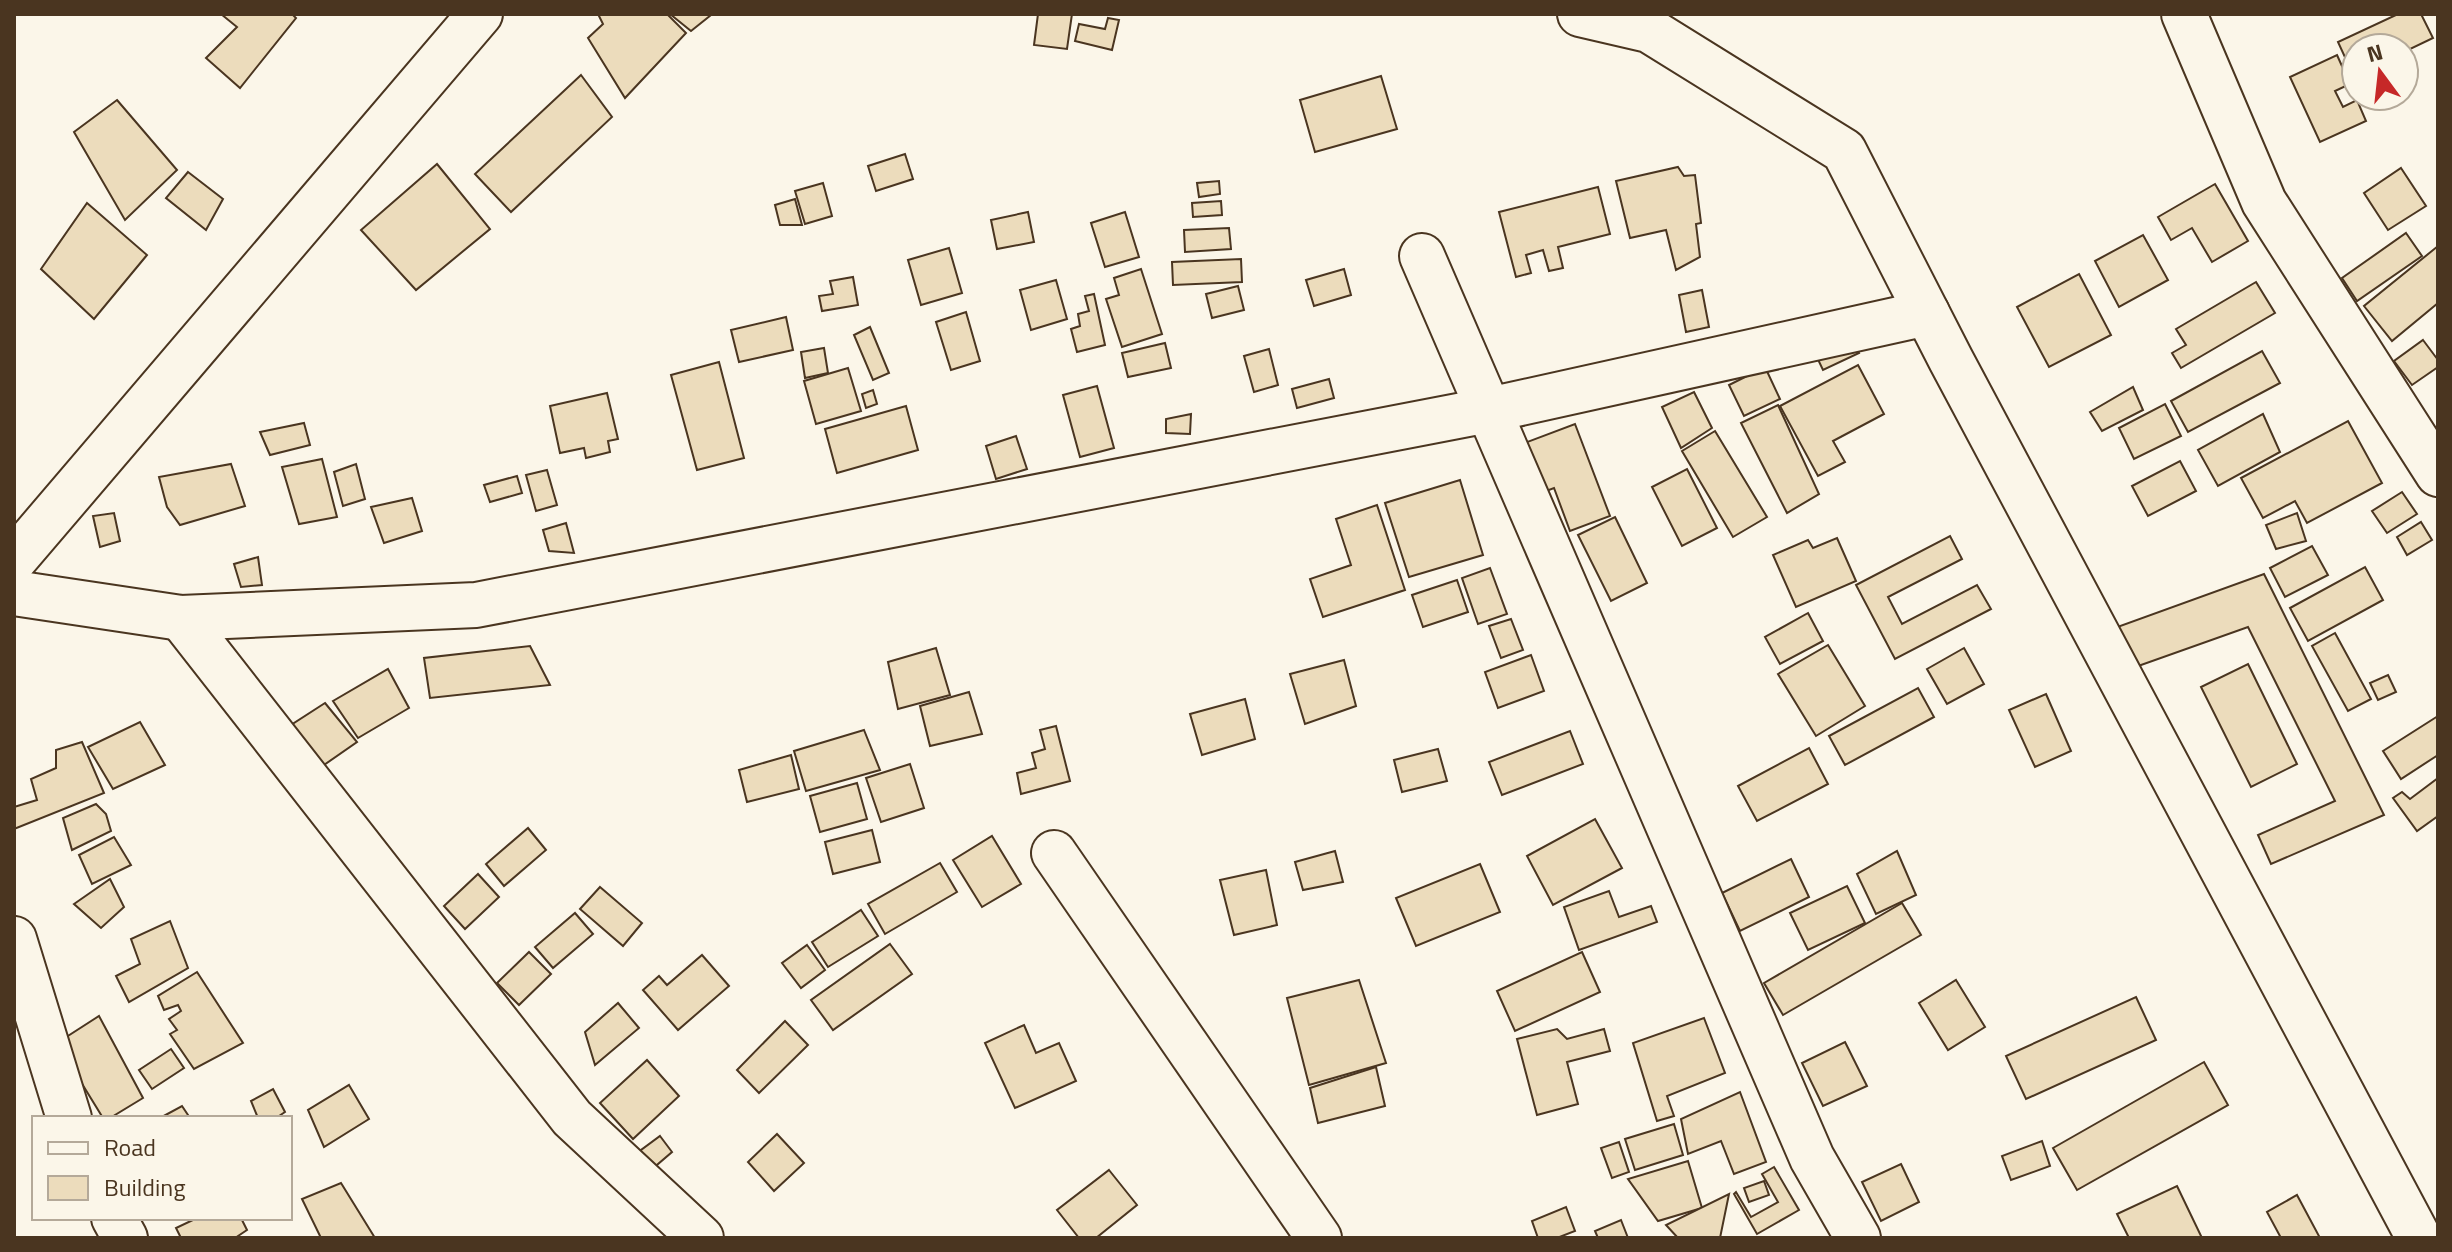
<svg xmlns="http://www.w3.org/2000/svg" width="2452" height="1252" font-family="'Titillium Web',sans-serif">
  <style>
    .building { fill: #ecdcbc; stroke: #4a3520; stroke-width: 2 }
    .lines { fill: none; stroke-linecap: round; stroke-linejoin: round }
    .minor-casing { stroke: #4a3520; stroke-width: 48 }
    .minor { stroke: #fbf6e9; stroke-width: 44 }
  </style>
  <rect width="100%" height="100%" fill="#fbf6e9"/>
  <g class="building">
    <polygon points="221,14 292,14 296,18 240,88 206,58 237,27"/>
    <polygon points="598,14 667,14 686,33 625,98 588,38 603,24"/>
    <polygon points="670,14 711,14 711,15 691,31"/>
    <polygon points="1038,14 1072,14 1067,49 1034,45"/>
    <polygon points="2398,14 2421,14 2433,38 2404,52 2404,48 2356,48 2356,76 2354,77 2338,42"/>
    <polygon points="1108,18 1119,20 1112,50 1075,41 1079,24 1105,29"/>
    <polygon points="2337,55 2350,84 2335,91 2343,107 2357,100 2366,121 2320,142 2290,77"/>
    <polygon points="581,75 612,117 511,212 475,174"/>
    <polygon points="1381,76 1397,129 1315,152 1300,100"/>
    <polygon points="117,100 177,170 125,220 74,132"/>
    <polygon points="905,154 913,179 876,191 868,166"/>
    <polygon points="437,164 490,229 416,290 361,230"/>
    <polygon points="1678,167 1684,176 1695,175 1701,223 1696,224 1700,257 1676,270 1666,230 1630,238 1616,181"/>
    <polygon points="2401,168 2426,206 2388,230 2364,193"/>
    <polygon points="188,172 223,199 206,230 166,198"/>
    <polygon points="1219,181 1220,194 1199,197 1197,183"/>
    <polygon points="823,183 832,216 805,224 795,191"/>
    <polygon points="2215,184 2248,241 2212,262 2192,228 2171,240 2158,217"/>
    <polygon points="1598,187 1610,234 1558,247 1563,268 1549,271 1543,250 1526,255 1531,273 1516,277 1499,212"/>
    <polygon points="795,199 802,225 780,225 775,205"/>
    <polygon points="1221,201 1222,215 1193,217 1192,203"/>
    <polygon points="87,203 147,255 94,319 41,269"/>
    <polygon points="1028,212 1034,242 997,249 991,220"/>
    <polygon points="1125,212 1139,257 1105,267 1091,223"/>
    <polygon points="1229,228 1231,249 1185,252 1184,230"/>
    <polygon points="2406,233 2422,256 2357,301 2342,278"/>
    <polygon points="2143,235 2168,280 2119,307 2095,261"/>
    <polygon points="2438,246 2438,303 2392,341 2364,306"/>
    <polygon points="949,248 962,293 921,305 908,260"/>
    <polygon points="1241,259 1242,282 1173,285 1172,262"/>
    <polygon points="1141,269 1162,334 1122,347 1106,299 1119,295 1114,278"/>
    <polygon points="1344,269 1351,295 1314,306 1306,280"/>
    <polygon points="2079,274 2111,335 2049,367 2017,307"/>
    <polygon points="853,277 858,305 822,311 819,296 833,294 830,281"/>
    <polygon points="1056,280 1067,319 1031,330 1020,290"/>
    <polygon points="2256,282 2275,313 2181,368 2172,353 2186,345 2176,329"/>
    <polygon points="1238,286 1244,310 1212,318 1206,294"/>
    <polygon points="1702,290 1709,327 1686,332 1679,295"/>
    <polygon points="1094,294 1105,345 1077,352 1071,329 1080,326 1078,314 1089,311 1085,296"/>
    <polygon points="966,312 980,361 951,370 936,322"/>
    <polygon points="786,317 793,350 739,362 731,330"/>
    <polygon points="870,327 889,373 873,380 854,335"/>
    <polygon points="1849,333 1859,353 1823,370 1813,349"/>
    <polygon points="2423,340 2438,360 2438,367 2412,385 2394,361"/>
    <polygon points="1165,343 1171,368 1128,377 1122,353"/>
    <polygon points="824,348 828,373 805,378 801,352"/>
    <polygon points="1269,349 1278,385 1254,392 1244,356"/>
    <polygon points="2262,351 2280,383 2188,432 2171,401"/>
    <polygon points="719,362 744,458 697,470 671,375"/>
    <polygon points="1858,365 1884,414 1833,441 1845,462 1818,476 1780,406"/>
    <polygon points="1765,367 1780,399 1744,416 1729,385"/>
    <polygon points="848,368 861,411 816,424 804,381"/>
    <polygon points="1329,379 1334,398 1297,408 1292,389"/>
    <polygon points="1097,386 1114,448 1080,457 1063,395"/>
    <polygon points="2133,387 2143,410 2102,431 2090,412"/>
    <polygon points="873,390 877,404 866,408 862,394"/>
    <polygon points="1694,392 1712,428 1681,448 1662,407"/>
    <polygon points="607,393 618,439 608,441 610,452 586,458 584,448 560,453 550,406"/>
    <polygon points="2165,404 2181,436 2134,459 2119,428"/>
    <polygon points="1778,405 1819,494 1787,513 1741,423"/>
    <polygon points="906,406 918,450 837,473 825,429"/>
    <polygon points="1191,414 1190,434 1166,433 1166,419"/>
    <polygon points="2263,414 2280,452 2218,486 2198,450"/>
    <polygon points="2348,421 2382,483 2307,523 2295,501 2263,518 2241,478"/>
    <polygon points="304,423 310,445 270,455 260,432"/>
    <polygon points="1575,424 1610,516 1570,531 1554,488 1517,502 1498,453"/>
    <polygon points="1715,431 1767,517 1733,537 1682,451"/>
    <polygon points="1016,436 1027,469 996,479 986,446"/>
    <polygon points="322,459 337,517 299,524 282,467"/>
    <polygon points="2180,461 2196,491 2148,516 2132,486"/>
    <polygon points="231,464 245,506 180,525 167,507 159,477"/>
    <polygon points="356,464 365,499 343,506 334,472"/>
    <polygon points="1687,469 1717,528 1682,546 1652,487"/>
    <polygon points="547,470 557,505 536,511 526,475"/>
    <polygon points="517,476 522,493 490,502 484,485"/>
    <polygon points="1460,480 1483,555 1409,577 1385,503"/>
    <polygon points="2402,492 2417,514 2387,533 2372,511"/>
    <polygon points="412,498 422,531 384,543 371,507"/>
    <polygon points="1377,505 1405,590 1323,617 1310,579 1351,565 1336,519"/>
    <polygon points="114,513 120,541 100,547 93,516"/>
    <polygon points="2297,513 2306,541 2276,549 2266,525"/>
    <polygon points="1615,517 1647,583 1611,601 1578,535"/>
    <polygon points="2421,522 2432,540 2407,555 2397,537"/>
    <polygon points="566,523 574,553 549,551 543,530"/>
    <polygon points="1950,536 1962,559 1888,597 1902,624 1977,585 1991,609 1895,659 1856,585"/>
    <polygon points="1837,538 1856,581 1796,607 1773,555 1808,540 1813,548"/>
    <polygon points="2312,546 2328,575 2285,597 2270,568"/>
    <polygon points="258,557 262,585 241,587 234,564"/>
    <polygon points="2365,567 2383,600 2308,641 2290,608"/>
    <polygon points="1490,568 1507,614 1478,624 1462,578"/>
    <polygon points="2264,574 2384,815 2271,864 2258,835 2335,801 2248,627 2127,670 2109,630"/>
    <polygon points="1457,580 1468,612 1423,627 1412,595"/>
    <polygon points="1808,613 1823,641 1780,664 1765,637"/>
    <polygon points="1511,619 1523,650 1501,658 1489,626"/>
    <polygon points="2335,633 2371,699 2348,711 2312,646"/>
    <polygon points="1828,645 1865,706 1816,736 1778,674"/>
    <polygon points="530,646 550,685 430,698 424,658"/>
    <polygon points="936,648 950,695 898,709 888,662"/>
    <polygon points="1964,648 1984,684 1947,704 1927,669"/>
    <polygon points="1531,655 1544,691 1498,708 1485,672"/>
    <polygon points="1344,660 1356,706 1305,724 1290,674"/>
    <polygon points="2248,664 2297,764 2251,787 2201,687"/>
    <polygon points="388,669 409,708 358,738 333,701"/>
    <polygon points="2388,675 2396,692 2378,700 2370,683"/>
    <polygon points="1918,688 1934,717 1845,765 1829,736"/>
    <polygon points="969,692 982,734 930,746 920,706"/>
    <polygon points="2046,694 2071,751 2035,767 2009,710"/>
    <polygon points="1245,699 1255,739 1202,755 1190,714"/>
    <polygon points="325,703 357,742 324,765 291,725"/>
    <polygon points="2438,716 2438,755 2401,779 2383,751"/>
    <polygon points="140,722 165,765 113,789 88,747"/>
    <polygon points="1056,726 1070,781 1021,794 1017,773 1036,768 1032,753 1045,749 1040,730"/>
    <polygon points="864,730 880,770 806,791 794,751"/>
    <polygon points="1570,731 1583,764 1502,795 1489,762"/>
    <polygon points="82,742 104,793 14,829 14,807 37,800 31,779 56,768 56,750"/>
    <polygon points="1809,748 1828,784 1757,821 1738,786"/>
    <polygon points="1438,749 1447,781 1402,792 1394,760"/>
    <polygon points="791,755 799,789 747,802 739,770"/>
    <polygon points="910,764 924,808 881,822 866,778"/>
    <polygon points="2438,778 2438,816 2417,831 2393,798 2402,792 2410,799"/>
    <polygon points="857,783 867,819 820,832 810,796"/>
    <polygon points="96,804 106,814 111,831 72,850 63,818"/>
    <polygon points="1595,819 1622,868 1553,905 1527,856"/>
    <polygon points="528,828 546,850 504,886 486,864"/>
    <polygon points="872,830 880,862 833,874 825,842"/>
    <polygon points="992,836 1021,884 982,907 953,860"/>
    <polygon points="114,837 131,865 92,884 79,855"/>
    <polygon points="1335,851 1343,882 1303,890 1295,862"/>
    <polygon points="1897,851 1916,895 1876,914 1857,874"/>
    <polygon points="1791,859 1809,897 1740,931 1722,893"/>
    <polygon points="940,863 957,892 885,934 868,904"/>
    <polygon points="1480,864 1500,912 1416,946 1396,898"/>
    <polygon points="1266,870 1277,925 1234,935 1220,880"/>
    <polygon points="478,874 499,897 465,929 444,906"/>
    <polygon points="110,879 124,907 101,928 74,904"/>
    <polygon points="1847,886 1865,923 1808,950 1790,913"/>
    <polygon points="600,887 642,923 623,946 580,909"/>
    <polygon points="1609,891 1619,917 1651,906 1657,922 1579,950 1564,907"/>
    <polygon points="1902,903 1921,935 1783,1015 1764,983"/>
    <polygon points="861,910 878,936 828,967 812,942"/>
    <polygon points="575,913 593,934 553,968 535,947"/>
    <polygon points="170,921 188,968 129,1002 116,976 140,964 131,939"/>
    <polygon points="890,944 912,974 833,1030 811,1000"/>
    <polygon points="807,945 825,970 801,988 782,963"/>
    <polygon points="529,952 551,974 519,1005 497,983"/>
    <polygon points="1582,952 1600,992 1515,1031 1497,991"/>
    <polygon points="702,955 729,986 678,1030 643,990 659,976 667,985"/>
    <polygon points="197,972 243,1043 194,1069 170,1034 177,1030 169,1019 181,1011 178,1005 164,1010 158,996"/>
    <polygon points="1359,980 1386,1063 1309,1085 1287,998"/>
    <polygon points="1956,980 1985,1027 1948,1050 1919,1003"/>
    <polygon points="2136,997 2156,1040 2026,1099 2006,1056"/>
    <polygon points="618,1003 639,1028 595,1065 585,1032"/>
    <polygon points="99,1016 143,1098 110,1118 103,1118 57,1043"/>
    <polygon points="1704,1018 1725,1073 1667,1096 1674,1116 1657,1121 1633,1043"/>
    <polygon points="785,1021 808,1045 759,1093 737,1070"/>
    <polygon points="1024,1025 1036,1053 1059,1043 1076,1081 1015,1108 985,1043"/>
    <polygon points="1557,1029 1567,1039 1604,1029 1610,1051 1567,1062 1578,1104 1537,1115 1517,1039"/>
    <polygon points="1845,1042 1867,1086 1823,1106 1802,1063"/>
    <polygon points="171,1049 184,1068 152,1089 139,1070"/>
    <polygon points="647,1060 679,1096 633,1139 600,1103"/>
    <polygon points="2204,1062 2228,1105 2077,1190 2053,1148"/>
    <polygon points="1376,1067 1385,1106 1318,1123 1310,1088"/>
    <polygon points="349,1085 369,1119 324,1147 308,1110"/>
    <polygon points="273,1089 285,1112 276,1118 258,1118 251,1101"/>
    <polygon points="1740,1092 1766,1162 1734,1174 1721,1141 1688,1154 1681,1119"/>
    <polygon points="182,1106 190,1118 160,1118"/>
    <polygon points="1674,1124 1683,1155 1635,1170 1625,1139"/>
    <polygon points="777,1134 804,1163 774,1191 748,1162"/>
    <polygon points="660,1136 672,1152 651,1170 637,1153"/>
    <polygon points="2042,1141 2050,1166 2011,1180 2002,1156"/>
    <polygon points="1619,1142 1629,1172 1612,1178 1601,1148"/>
    <polygon points="1688,1161 1702,1208 1658,1221 1628,1179"/>
    <polygon points="1901,1164 1919,1202 1881,1221 1862,1182"/>
    <polygon points="1774,1167 1799,1210 1757,1234 1734,1194 1736,1192 1751,1217 1778,1202 1762,1174"/>
    <polygon points="1109,1170 1137,1205 1096,1238 1079,1238 1057,1210"/>
    <polygon points="1764,1181 1769,1195 1749,1202 1744,1188"/>
    <polygon points="341,1183 375,1238 321,1238 302,1199"/>
    <polygon points="2177,1186 2202,1238 2129,1238 2117,1214"/>
    <polygon points="1729,1194 1720,1238 1678,1238 1666,1225"/>
    <polygon points="2297,1195 2320,1238 2281,1238 2267,1212"/>
    <polygon points="1566,1207 1575,1231 1557,1238 1538,1238 1532,1221"/>
    <polygon points="197,1218 241,1218 247,1230 235,1238 181,1238 176,1228"/>
    <polygon points="1621,1220 1628,1238 1598,1238 1595,1231"/>
  </g>
  <g class="lines">
    <g class="minor-casing">
      <g id="minor">
        <polyline points="1580,14 1649,30 1844,151 1951,360 2419,1238"/>
        <polyline points="2184,14 2264,202 2438,474"/>
        <polyline points="1422,256 1812,1158 1858,1238"/>
        <polyline points="14,560 480,14"/>
        <polyline points="14,593 181,618 476,605 1489,410 1927,313"/>
        <polyline points="181,618 572,1118 701,1238"/>
        <polyline points="1054,853 1319,1238"/>
        <polyline points="14,939 69,1118"/>
        <polyline points="114,1218 125,1238"/>
      </g>
    </g>
    <use href="#minor" class="minor"/>
  </g>
  <rect width="2452" height="1252" fill="none" stroke="#4a3520" stroke-width="32"/>
  <rect x="32" y="1116" width="260" height="104" fill="#fbf6e9" stroke="#b4a999" stroke-width="2"/>
  <rect x="48" y="1142" width="40" height="12" fill="#fbf6e9" stroke="#b4a999" stroke-width="2"/>
  <text x="104" y="1156" font-size="24" fill="#4a3520">Road</text>
  <rect x="48" y="1176" width="40" height="24" fill="#ecdcbc" stroke="#b4a999" stroke-width="2"/>
  <text x="104" y="1196" font-size="24" fill="#4a3520">Building</text>
  <g transform="translate(2380 72) rotate(345)"><circle r="38" fill="#fbf6e9" stroke="#b4a999" stroke-width="2"/>
  <path d="M0-6L14 30L0 20L-14 30Z" fill="#c62828"/>
  <text y="-12" font-size="22" font-weight="bold" text-anchor="middle" fill="#4a3520">N</text>
  </g>
</svg>
